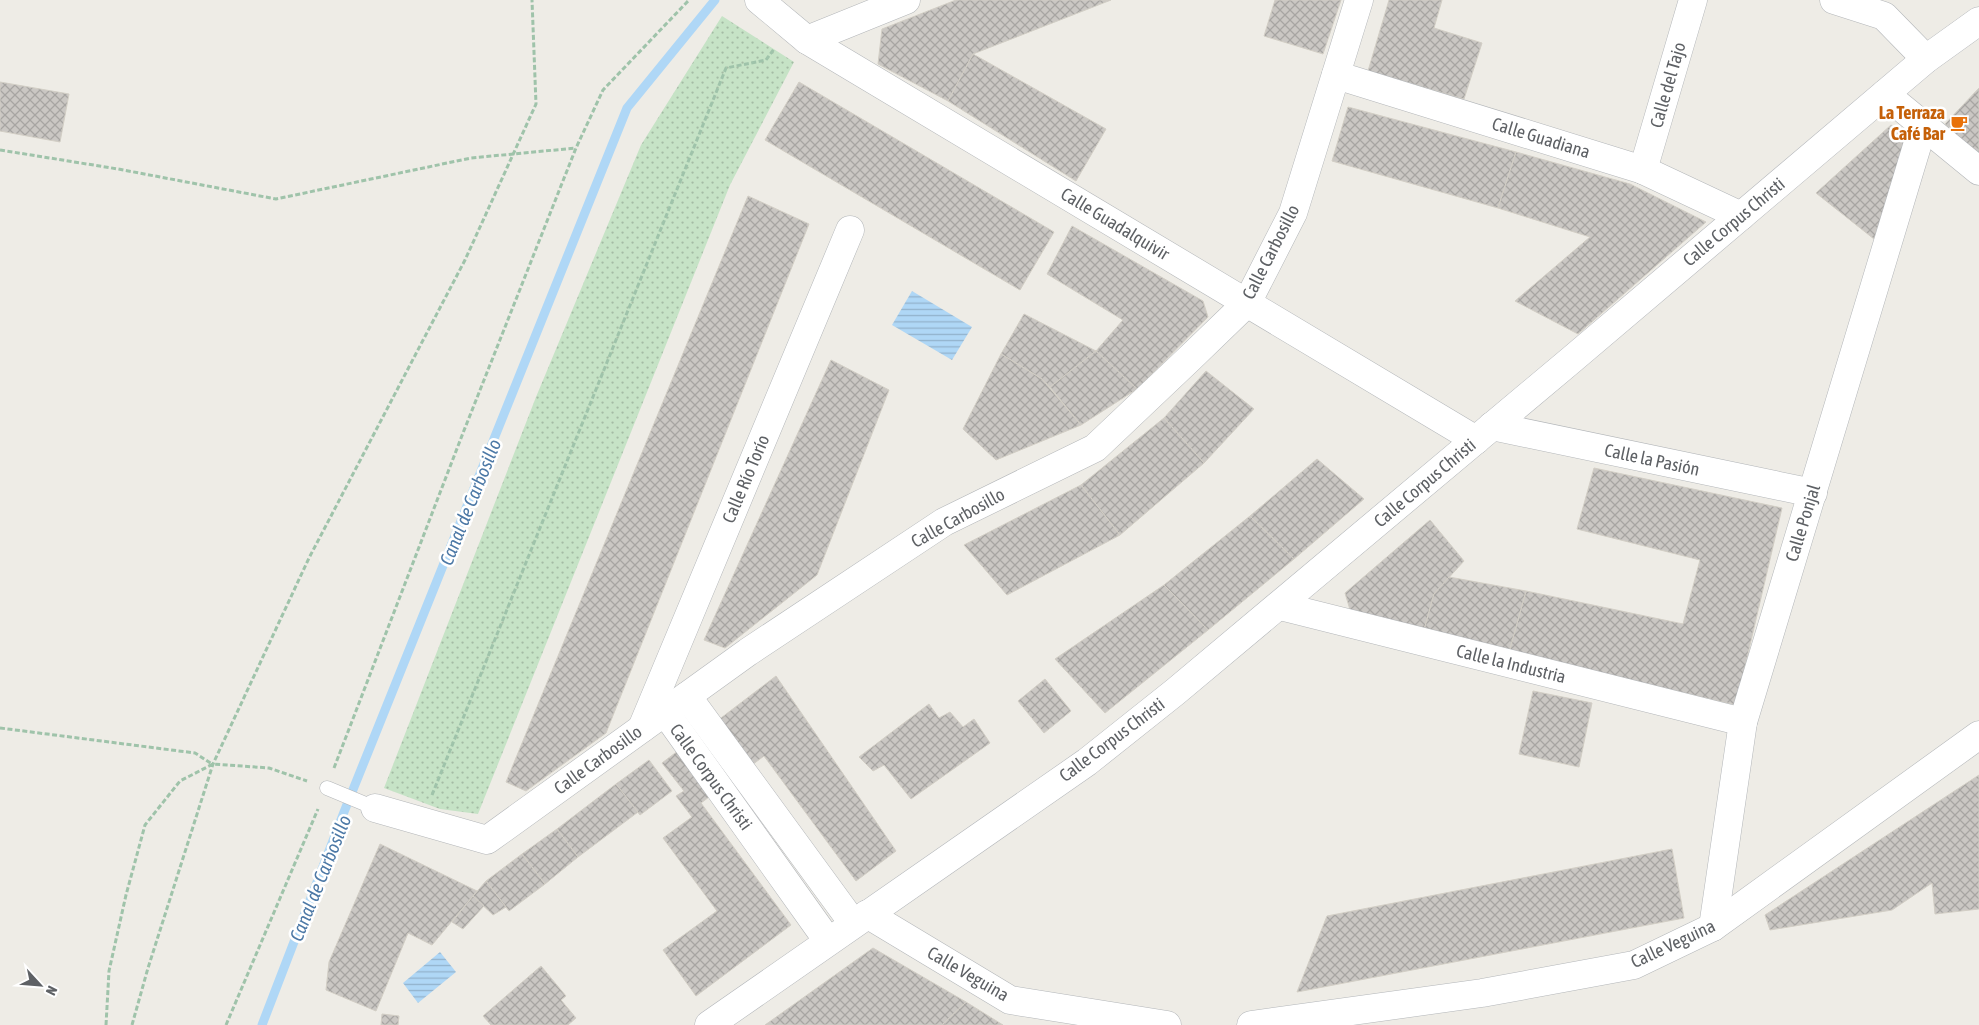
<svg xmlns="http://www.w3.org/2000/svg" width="1979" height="1025" font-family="'Asap Condensed',sans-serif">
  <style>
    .park { fill: url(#park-dots) }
    .water { fill: url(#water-rules) }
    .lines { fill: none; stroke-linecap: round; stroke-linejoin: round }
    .stream { stroke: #afd7f6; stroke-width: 9 }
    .building { fill: url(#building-cross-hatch); stroke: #d2cec5 }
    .lane-casing { stroke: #b3b6b9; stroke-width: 15 }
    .street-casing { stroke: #b3b6b9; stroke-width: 29 }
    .secondary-casing { stroke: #b2b5b9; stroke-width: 29 }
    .path { stroke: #9fc3aa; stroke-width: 3; stroke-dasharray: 5 2.5; stroke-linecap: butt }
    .lane { stroke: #fff; stroke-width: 14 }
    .street { stroke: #fff; stroke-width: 28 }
    .secondary { stroke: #fff; stroke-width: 28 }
    .labels { text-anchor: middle; stroke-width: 5; stroke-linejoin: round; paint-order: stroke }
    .street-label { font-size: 18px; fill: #5e6165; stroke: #fff }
    .food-label { font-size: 18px; font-weight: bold; fill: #c56008; stroke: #fff; text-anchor: end }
    .water-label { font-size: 19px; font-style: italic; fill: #4d79a6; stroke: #fff }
  </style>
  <defs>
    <pattern id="park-dots" width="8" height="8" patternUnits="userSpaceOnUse" patternTransform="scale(1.25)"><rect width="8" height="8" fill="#c6e3c6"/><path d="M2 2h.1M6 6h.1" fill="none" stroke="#a4bba4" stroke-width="1.8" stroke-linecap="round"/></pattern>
    <pattern id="water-rules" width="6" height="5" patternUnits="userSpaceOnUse" patternTransform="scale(1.25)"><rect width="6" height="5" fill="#afd7f6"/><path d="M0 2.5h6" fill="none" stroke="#92b2cb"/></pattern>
    <pattern id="building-cross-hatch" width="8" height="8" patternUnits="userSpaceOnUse" patternTransform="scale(1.25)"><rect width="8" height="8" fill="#cac7c3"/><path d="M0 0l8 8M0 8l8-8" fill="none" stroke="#a7a5a2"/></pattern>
  </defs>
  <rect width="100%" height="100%" fill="#eeece6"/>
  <polygon class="park" points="722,16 794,62 730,185 478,814 440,809 384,788 536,397 641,145"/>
  <g class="water">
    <polygon points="912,291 972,327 952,360 892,325"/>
    <polygon points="440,952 456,972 418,1003 403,983"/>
  </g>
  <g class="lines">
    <polyline class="stream" points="262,1025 344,812 627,108 715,0"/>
  </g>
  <g class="building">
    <polygon points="956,0 1111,0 973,54 948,101 878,64 882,29"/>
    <polygon points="1275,0 1341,0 1323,54 1264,36"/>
    <polygon points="1389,0 1442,0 1434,28 1482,43 1464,99 1368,71"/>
    <polygon points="973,54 1106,129 1076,181 948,101"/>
    <polygon points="0,82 69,94 60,142 0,131"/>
    <polygon points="799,82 1054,232 1020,290 765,140"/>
    <polygon points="1979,88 1979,156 1945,124"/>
    <polygon points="1348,107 1516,152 1498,208 1332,161"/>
    <polygon points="1891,125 1910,137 1874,239 1816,193"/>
    <polygon points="1516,152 1630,184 1706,222 1578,334 1515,301 1590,237 1498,208"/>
    <polygon points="748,196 809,224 606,733 526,791 506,782"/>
    <polygon points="1072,226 1203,301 1208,317 1137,389 1096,351 1123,320 1047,274"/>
    <polygon points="1024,314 1096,351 1050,387 1042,379 1001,354"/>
    <polygon points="1096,351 1137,389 1081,425 1050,387"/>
    <polygon points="1001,354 1042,379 1081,425 996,460 963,429"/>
    <polygon points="831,360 889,390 817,575 725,648 704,640"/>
    <polygon points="1206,371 1254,409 1204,463 1164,418"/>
    <polygon points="1164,418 1204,463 1120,535 1081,485"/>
    <polygon points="1317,459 1364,499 1294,559 1250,516"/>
    <polygon points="1594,468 1782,508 1736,705 1509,652 1526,591 1683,624 1700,560 1577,529"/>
    <polygon points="1081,485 1120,535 1007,595 964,545"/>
    <polygon points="1250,516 1294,559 1208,630 1164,585"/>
    <polygon points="1430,520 1464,561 1434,594 1424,630 1351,613 1345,593"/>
    <polygon points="1449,577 1526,591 1509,652 1424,630 1434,594"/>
    <polygon points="1164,585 1208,630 1105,713 1055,659"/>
    <polygon points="776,676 896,851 856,881 764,756 701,803 791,925 696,996 663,950 717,911 663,838 692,817 676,796 684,791 662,763"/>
    <polygon points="1045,679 1071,711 1044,733 1018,701"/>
    <polygon points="1533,691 1592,703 1579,767 1519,754"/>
    <polygon points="929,704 939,718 950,712 963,727 974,719 990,743 911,799 884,765 873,771 859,757"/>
    <polygon points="649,760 672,791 640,815 616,784"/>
    <polygon points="1979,775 1979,909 1935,914 1932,883 1892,910 1770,930 1765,915"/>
    <polygon points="616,784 638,812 578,857 557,829"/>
    <polygon points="557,829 578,857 545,884 522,854"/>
    <polygon points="380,844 477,891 432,945 408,933 376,1011 326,990 329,962"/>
    <polygon points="1672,849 1684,918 1297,992 1327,916"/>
    <polygon points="522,854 545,884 509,911 486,881"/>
    <polygon points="486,881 506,907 493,915 473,896"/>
    <polygon points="473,896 484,906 463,929 452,922"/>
    <polygon points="873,948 966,1002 942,1025 765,1025"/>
    <polygon points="541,966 566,996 561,1000 576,1018 568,1025 491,1025 483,1016"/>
    <polygon points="966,1002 1003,1025 942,1025"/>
    <polygon points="382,1014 399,1016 398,1025 381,1025"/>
  </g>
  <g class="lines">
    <g class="lane-casing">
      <polyline id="lane" points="327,788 375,808"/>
    </g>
    <g class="street-casing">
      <g id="street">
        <polyline points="759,0 807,40 1476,440"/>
        <polyline points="1834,0 1884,16 1926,59"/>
        <polyline points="807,40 906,0"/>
        <polyline points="1336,75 1643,170 1741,216"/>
        <polyline points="1885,94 1979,171"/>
        <polyline points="1643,170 1693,0"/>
        <polyline points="1492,426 1813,493"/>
        <polyline points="1280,606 1743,722"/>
        <polyline points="687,696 853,923"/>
        <polyline points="665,712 828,941"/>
        <polyline points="642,728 850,230"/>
        <polyline points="375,808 487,840 748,652 944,522 1095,448 1190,358 1247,303 1293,213 1359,0"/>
        <polyline points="867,914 1010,1000 1167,1025"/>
        <polyline points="1713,927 1743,722 1923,126"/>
        <polyline points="1251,1025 1482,993 1634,965 1713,927 1979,735"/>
      </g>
    </g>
    <g class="secondary-casing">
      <polyline id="secondary" points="709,1025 1087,762 1175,692 1570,361 1926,59 1979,21"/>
    </g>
    <g class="path">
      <polyline points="0,150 118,169 276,199 471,158 576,148"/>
      <polyline points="0,728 195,753 212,764"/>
      <polyline points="334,768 463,433 576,148 603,90 689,0"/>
      <polyline points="432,795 726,68 766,60 774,49"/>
      <polyline points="106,1025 109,971 126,895 145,825 180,781 213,764 269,768 307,781"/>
      <polyline points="132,1025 148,968 213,764 309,558 465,260 536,104 532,0"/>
      <polyline points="226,1025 318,809"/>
    </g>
    <use href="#lane" class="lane"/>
    <use href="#street" class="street"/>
    <use href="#secondary" class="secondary"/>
  </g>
  <defs>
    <g id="cafe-bare" transform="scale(1.35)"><path d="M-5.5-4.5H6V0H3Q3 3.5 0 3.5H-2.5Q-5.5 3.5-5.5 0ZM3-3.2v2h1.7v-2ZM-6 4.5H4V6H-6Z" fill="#e8710a" stroke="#fff" stroke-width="2.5" paint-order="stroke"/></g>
  </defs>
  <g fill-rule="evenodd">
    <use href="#cafe-bare" x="1959" y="123"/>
  </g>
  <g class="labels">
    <g class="street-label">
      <text transform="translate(1668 85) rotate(-74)" y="6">Calle del Tajo</text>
      <text transform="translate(1541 138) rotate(17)" y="6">Calle Guadiana</text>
      <text transform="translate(1734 222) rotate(-40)" y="6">Calle Corpus Christi</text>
      <text transform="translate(1115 224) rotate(31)" y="6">Calle Guadalquivir</text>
      <text transform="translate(1271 252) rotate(-63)" y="6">Calle Carbosillo</text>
      <text transform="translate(1652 460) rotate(12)" y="6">Calle la Pasión</text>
      <text transform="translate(746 479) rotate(-67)" y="6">Calle Río Torío</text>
      <text transform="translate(1425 483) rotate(-40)" y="6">Calle Corpus Christi</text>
      <text transform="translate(958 518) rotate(-29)" y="6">Calle Carbosillo</text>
      <text transform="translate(1803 523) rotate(-73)" y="6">Calle Ponjal</text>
      <text transform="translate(1511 664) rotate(14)" y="6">Calle la Industria</text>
      <text transform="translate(1112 740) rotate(-37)" y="6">Calle Corpus Christi</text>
      <text transform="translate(598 760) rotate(-36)" y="6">Calle Carbosillo</text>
      <text transform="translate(711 777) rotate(54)" y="6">Calle Corpus Christi</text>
      <text transform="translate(1673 944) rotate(-25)" y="6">Calle Veguina</text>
      <text transform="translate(968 974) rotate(30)" y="6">Calle Veguina</text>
    </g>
    <g class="food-label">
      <text x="1945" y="119">La Terraza<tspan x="1945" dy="21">Café Bar</tspan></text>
    </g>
    <g class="water-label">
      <text transform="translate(470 502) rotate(-68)" y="7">Canal de Carbosillo</text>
      <text transform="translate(320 878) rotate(-68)" y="7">Canal de Carbosillo</text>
    </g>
  </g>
  <g transform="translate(40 985) rotate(116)" stroke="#ffffff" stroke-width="4" paint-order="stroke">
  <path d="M0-4L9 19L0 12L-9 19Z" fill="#5e6165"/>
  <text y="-8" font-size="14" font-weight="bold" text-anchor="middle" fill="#5e6165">N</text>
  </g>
</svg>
